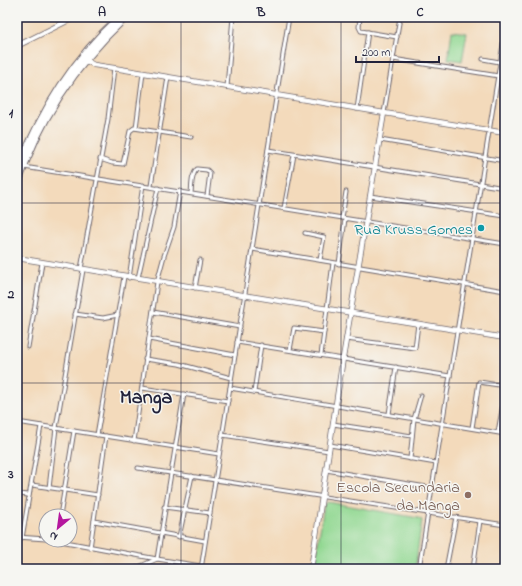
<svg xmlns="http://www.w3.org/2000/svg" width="522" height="586" font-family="'Indie Flower',sans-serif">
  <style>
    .green { fill: #92d892; stroke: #5a7d66 }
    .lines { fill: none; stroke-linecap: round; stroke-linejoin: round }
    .street-casing { stroke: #6b6268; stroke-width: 5 }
    .secondary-casing { stroke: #6b6268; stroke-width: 6 }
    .highway-casing { stroke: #6b6268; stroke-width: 8 }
    .street { stroke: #fff; stroke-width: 3 }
    .secondary { stroke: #fff; stroke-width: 4.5 }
    .highway { stroke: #fff; stroke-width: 6 }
    .grid { fill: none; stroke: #22223b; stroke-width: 1; stroke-opacity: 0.55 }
    .culture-dot { fill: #0f9aa8; stroke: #f6f6f2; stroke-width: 1.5 }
    .education-dot { fill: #8d6e63; stroke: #f6f6f2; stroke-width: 1.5 }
    .labels { text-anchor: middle; stroke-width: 3; stroke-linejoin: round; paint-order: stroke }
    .culture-label { font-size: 16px; fill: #0d838f; stroke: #f6f6f2; text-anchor: end }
    .education-label { font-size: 16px; fill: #785e54; stroke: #f6f6f2; text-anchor: end }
    .district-label { font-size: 20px; font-weight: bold; fill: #22223b; stroke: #f6f6f2 }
    .neatline { fill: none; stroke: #22223b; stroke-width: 1.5 }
    .grid-label { font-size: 13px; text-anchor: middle; font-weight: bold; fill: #22223b }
  </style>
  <rect width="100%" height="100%" fill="#f6f6f2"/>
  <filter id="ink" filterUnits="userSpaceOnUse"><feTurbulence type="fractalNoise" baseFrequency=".025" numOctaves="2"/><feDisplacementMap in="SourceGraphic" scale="8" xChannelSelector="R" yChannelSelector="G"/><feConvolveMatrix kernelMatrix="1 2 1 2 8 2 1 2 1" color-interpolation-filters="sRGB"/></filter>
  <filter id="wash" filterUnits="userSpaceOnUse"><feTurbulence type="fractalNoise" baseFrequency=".012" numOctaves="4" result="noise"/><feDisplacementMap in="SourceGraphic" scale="16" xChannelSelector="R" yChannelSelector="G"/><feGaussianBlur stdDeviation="0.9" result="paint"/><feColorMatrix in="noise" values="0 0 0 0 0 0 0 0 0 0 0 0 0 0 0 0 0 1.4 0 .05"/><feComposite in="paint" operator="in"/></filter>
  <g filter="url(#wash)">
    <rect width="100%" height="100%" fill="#f3dabb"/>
    <g class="green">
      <polygon points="452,31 467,33 462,61 448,59"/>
      <polygon points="328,502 418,518 422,520 415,569 314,569 324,505"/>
    </g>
  </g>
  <g filter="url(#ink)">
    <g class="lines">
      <g class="street-casing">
        <g id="street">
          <polyline points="360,17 359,27 361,31 397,37"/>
          <polyline points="393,59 505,77"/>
          <polyline points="483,59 505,63"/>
          <polyline points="227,87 233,17"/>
          <polyline points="357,109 368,32"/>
          <polyline points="384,113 400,17"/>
          <polyline points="136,128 143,73"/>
          <polyline points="380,140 505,161"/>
          <polyline points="268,150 505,188"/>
          <polyline points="100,159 112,163 123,164 130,131 134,128 191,137"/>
          <polyline points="24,167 505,244"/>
          <polyline points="151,186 168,77"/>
          <path d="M191,193C192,185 191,175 197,169L207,170L210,173L207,196"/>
          <polyline points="370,196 505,216"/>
          <polyline points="284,208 294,155"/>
          <polyline points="342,218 346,192"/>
          <polyline points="305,233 324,237 320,260"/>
          <polyline points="252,249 505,291"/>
          <polyline points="339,264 345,219"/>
          <polyline points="81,269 108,119 114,68"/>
          <polyline points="129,278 143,185"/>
          <polyline points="138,278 158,188"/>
          <polyline points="195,288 200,260"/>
          <polyline points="153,312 240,327"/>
          <polyline points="75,314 103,318 118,315"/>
          <polyline points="149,339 235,355"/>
          <polyline points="346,339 415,348 418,324"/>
          <polyline points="237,342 450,376"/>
          <polyline points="28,347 42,263"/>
          <polyline points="290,350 294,328 324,332"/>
          <polyline points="321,355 333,263"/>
          <polyline points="145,359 179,364 231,378"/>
          <polyline points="142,388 228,401"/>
          <polyline points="230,388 505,434"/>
          <polyline points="254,392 261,345"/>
          <polyline points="389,414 396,367"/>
          <polyline points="17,422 219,454"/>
          <polyline points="333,424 412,436"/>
          <polyline points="472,428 479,382 505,386"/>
          <polyline points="498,432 505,394"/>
          <polyline points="97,435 124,277"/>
          <polyline points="222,435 329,451"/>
          <polyline points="134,441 157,282 164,256 174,227 180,191"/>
          <polyline points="330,445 436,463"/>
          <polyline points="410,459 414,419 421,395"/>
          <polyline points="138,468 505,525"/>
          <polyline points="326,470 432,488"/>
          <polyline points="32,485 98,495"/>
          <polyline points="49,488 56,428 83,270"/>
          <polyline points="17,494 29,495"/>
          <polyline points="164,507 210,513"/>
          <polyline points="60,516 74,431"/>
          <polyline points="94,521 205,541"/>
          <polyline points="17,537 46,539"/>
          <polyline points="179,537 192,476"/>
          <polyline points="22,538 41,426"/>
          <polyline points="55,540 157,559 184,394"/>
          <polyline points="90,548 106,436"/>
          <polyline points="134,569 157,559 201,566"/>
          <polyline points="201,569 289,17"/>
          <polyline points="419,569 505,32"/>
          <polyline points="446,569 456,517"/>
          <polyline points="473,569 480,521"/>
        </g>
      </g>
      <g class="secondary-casing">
        <g id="secondary">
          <polyline points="17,46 75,17"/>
          <polyline points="85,60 94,65 114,68 505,133"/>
          <polyline points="17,258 505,338"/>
          <polyline points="311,569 343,358 384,113"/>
        </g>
      </g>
      <g class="highway-casing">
        <g id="highway">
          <path d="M17,172C40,113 72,60 119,17"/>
          <path d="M17,186C38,121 76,64 126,17"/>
        </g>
      </g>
      <use href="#street" class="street"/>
      <use href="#secondary" class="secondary"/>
      <use href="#highway" class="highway"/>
    </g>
  </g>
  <path class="grid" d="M181,17V569M341,17V569M17,203H505M17,383H505"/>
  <circle class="culture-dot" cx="481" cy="228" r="4"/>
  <circle class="education-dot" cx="468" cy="495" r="4"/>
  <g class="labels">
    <g class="culture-label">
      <text x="473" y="234">Rua Kruss Gomes</text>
    </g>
    <g class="education-label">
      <text x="460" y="492">Escola Secundaria<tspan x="460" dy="18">da Manga</tspan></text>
    </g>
    <g class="district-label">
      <text x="146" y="403">Manga</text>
    </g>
  </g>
  <rect width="522" height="586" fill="none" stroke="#f6f6f2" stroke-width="44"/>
  <g transform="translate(58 528) rotate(209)"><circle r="19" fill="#f6f6f2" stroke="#a1a1a9"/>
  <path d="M0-3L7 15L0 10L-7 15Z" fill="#b5179e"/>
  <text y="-6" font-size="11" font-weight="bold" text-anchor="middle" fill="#22223b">N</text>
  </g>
  <path d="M356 56v6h83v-6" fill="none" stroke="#22223b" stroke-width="2"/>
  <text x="362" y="56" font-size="12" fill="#22223b" stroke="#f6f6f2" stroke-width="3" paint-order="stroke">200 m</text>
  <rect x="22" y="22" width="478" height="542" class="neatline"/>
  <g class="grid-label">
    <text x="102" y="16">A</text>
    <text x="261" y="16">B</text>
    <text x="420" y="16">C</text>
    <text x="11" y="117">1</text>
    <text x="11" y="298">2</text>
    <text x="11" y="478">3</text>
  </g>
</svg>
